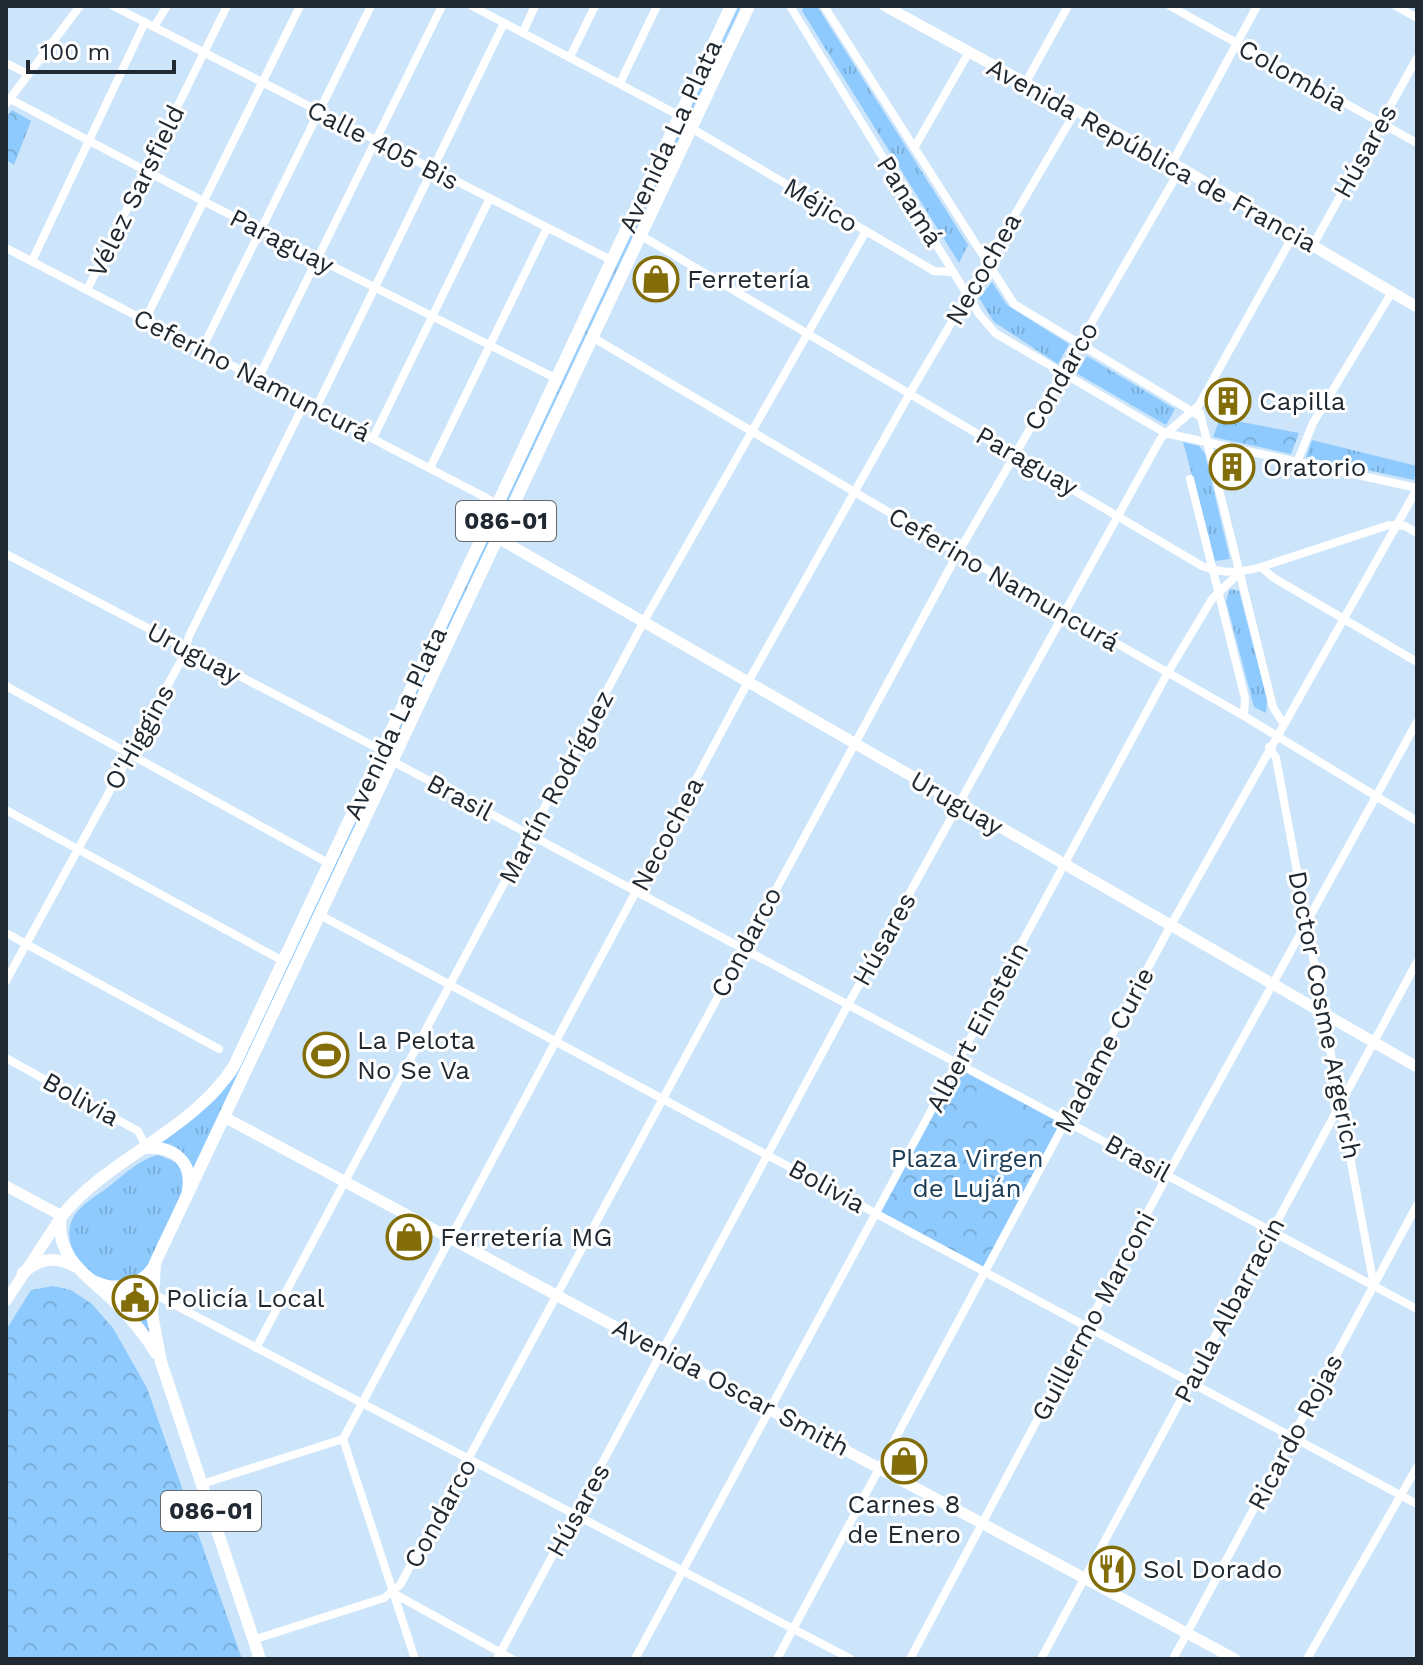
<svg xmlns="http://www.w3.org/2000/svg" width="1423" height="1665" font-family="'Work Sans',sans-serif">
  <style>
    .grass { fill: url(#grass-tufts) }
    .park { fill: url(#park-crowns) }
    .garden { fill: #8ecafd }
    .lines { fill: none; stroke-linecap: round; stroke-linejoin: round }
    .street { stroke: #fff; stroke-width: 8 }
    .secondary { stroke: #fff; stroke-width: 11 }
    .primary { stroke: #fff; stroke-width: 12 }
    .labels { text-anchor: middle; stroke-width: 6; stroke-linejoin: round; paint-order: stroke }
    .shield { fill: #fff; stroke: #63696f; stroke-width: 2 }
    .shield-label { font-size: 24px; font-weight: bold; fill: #202931 }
    .street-label { font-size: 26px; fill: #202931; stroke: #fff }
    .poi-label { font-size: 26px; fill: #202931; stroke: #fff; text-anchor: start }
    .park-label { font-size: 26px; fill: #1a3c56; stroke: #fff }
  </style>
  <defs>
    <pattern id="grass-tufts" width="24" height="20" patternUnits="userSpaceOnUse" patternTransform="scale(2)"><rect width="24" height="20" fill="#8ecafd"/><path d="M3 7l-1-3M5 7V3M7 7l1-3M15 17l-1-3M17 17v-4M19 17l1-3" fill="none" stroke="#7aaed9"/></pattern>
    <pattern id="park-crowns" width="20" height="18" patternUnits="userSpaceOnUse" patternTransform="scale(2)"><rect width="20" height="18" fill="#8ecafd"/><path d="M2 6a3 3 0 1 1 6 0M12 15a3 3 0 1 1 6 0" fill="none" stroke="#7aaed9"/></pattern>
  </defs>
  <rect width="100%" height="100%" fill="#cde5fa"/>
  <g class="grass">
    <polygon points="739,6 741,6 193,1170 184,1154 158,1145 215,1100 236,1075"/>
    <polygon points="804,6 817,6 968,245 959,263 802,11"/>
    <polygon points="992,282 1007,305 1069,344 1058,364 994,322 979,298"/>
    <polygon points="1087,356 1175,409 1166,425 1076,373"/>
    <polygon points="1312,440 1417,466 1414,480 1306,457"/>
    <polygon points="1183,442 1199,446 1205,454 1230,559 1215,561"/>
    <polygon points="1230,589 1239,591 1267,698 1266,713 1254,707 1226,601"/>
    <path d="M158,1155L178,1163C190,1189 176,1208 164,1231C157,1244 151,1264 140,1274C107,1301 53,1252 74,1216C82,1203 100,1194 112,1184C126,1173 140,1159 158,1155Z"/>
    <polygon points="145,1287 150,1333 149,1333 116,1296"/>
  </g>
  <g class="park">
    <polygon points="12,110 31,121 14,165 6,160 6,118"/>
    <polygon points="1220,418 1299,433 1291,454 1213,437"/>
    <polygon points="958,1062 1068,1119 984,1271 875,1212"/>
    <polygon points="53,1286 71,1290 92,1304 113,1328 147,1388 242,1659 6,1659 6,1330 31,1290"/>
  </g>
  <polygon class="garden" points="987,1100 1024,1121 1012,1141 976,1120"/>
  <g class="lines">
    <g class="street">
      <polyline points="113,6 611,260"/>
      <polyline points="472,6 680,116"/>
      <polyline points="790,6 979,314 995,333 1165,433 1417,488"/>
      <polyline points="824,6 1014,304 1201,417"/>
      <polyline points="1170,6 1417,143"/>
      <polyline points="1396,6 1417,18"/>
      <polyline points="154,27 167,6"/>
      <polyline points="523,32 535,6"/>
      <polyline points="570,57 595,6"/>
      <polyline points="6,63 28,74"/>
      <polyline points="1026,82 1068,6"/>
      <polyline points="620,83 657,6"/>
      <polyline points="10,99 203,201 557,379"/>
      <polyline points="6,104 80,6"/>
      <polyline points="691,128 934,271 953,272"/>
      <polyline points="914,148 969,52"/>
      <polyline points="1172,163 1257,6"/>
      <path d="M640,235L1202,566C1223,574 1239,573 1261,567L1274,578L1417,662"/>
      <polyline points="1313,245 1417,58"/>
      <polyline points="6,248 498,504"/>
      <polyline points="32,261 145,22"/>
      <polyline points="87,290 227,6"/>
      <polyline points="145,320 300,6"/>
      <polyline points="592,337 958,553 1244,716 1417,821"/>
      <polyline points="202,349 371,6"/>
      <polyline points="259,377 442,6"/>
      <polyline points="316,408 504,23"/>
      <polyline points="1200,413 1273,707 1283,723"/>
      <polyline points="373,438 489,200"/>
      <polyline points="1298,460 1313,423 1392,292"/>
      <polyline points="430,468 547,228"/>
      <polyline points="1190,479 1245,698 1244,716"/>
      <polyline points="6,554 383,751"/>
      <polyline points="1261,567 1389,525 1405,526 1417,533"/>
      <polyline points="6,686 328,863"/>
      <polyline points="1269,747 1276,758 1374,1286"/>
      <polyline points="392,761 1417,1309"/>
      <polyline points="6,810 283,961"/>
      <polyline points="320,915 1417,1504"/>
      <polyline points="6,933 219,1049"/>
      <polyline points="6,981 183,657 189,636 305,402"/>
      <polyline points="6,1058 138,1131 147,1148"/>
      <polyline points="152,1293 851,1659"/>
      <polyline points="256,1348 644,621 866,231"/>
      <polyline points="343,1439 415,1659"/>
      <polyline points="202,1484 343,1439 748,682 910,393 1077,109"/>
      <polyline points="393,1593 512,1659"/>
      <polyline points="253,1640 384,1598 400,1585 958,553 1181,168"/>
      <polyline points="497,1659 849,1003 1161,438 1199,405 1294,234"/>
      <polyline points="635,1659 1167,674 1212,599 1239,573"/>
      <polyline points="777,1659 1171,925 1417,489"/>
      <polyline points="910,1659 1168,1174 1417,722"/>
      <polyline points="1041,1659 1417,962"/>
      <polyline points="1173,1659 1417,1205"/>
      <polyline points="1307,1659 1417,1467"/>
    </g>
    <g class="secondary">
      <polyline points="885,6 1181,168 1417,307"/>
      <polyline points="498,538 1417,1067"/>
      <polyline points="226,1118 1235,1659"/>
      <polyline points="6,1186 62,1216"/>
      <polyline points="6,1301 61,1217"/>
    </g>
    <g class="primary">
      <path d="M147,1148C174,1146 194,1163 188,1191"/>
      <path d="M23,1273C39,1258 55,1256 74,1266"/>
      <path d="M95,1282C117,1291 139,1287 153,1268"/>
      <path d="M156,1353C145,1335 131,1318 116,1303C91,1278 54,1258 61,1217C106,1159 193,1131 234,1066L731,6"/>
      <polyline points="260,1659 161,1362 152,1314 155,1263 749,6"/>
    </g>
  </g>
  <defs>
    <g id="shop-ring" transform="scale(2.3)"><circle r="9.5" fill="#fff" stroke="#826d09" stroke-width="1.5"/><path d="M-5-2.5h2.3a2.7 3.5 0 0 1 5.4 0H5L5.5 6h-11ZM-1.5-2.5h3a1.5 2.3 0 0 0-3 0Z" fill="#826d09"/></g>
    <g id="building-ring" transform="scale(2.3)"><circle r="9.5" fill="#fff" stroke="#826d09" stroke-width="1.5"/><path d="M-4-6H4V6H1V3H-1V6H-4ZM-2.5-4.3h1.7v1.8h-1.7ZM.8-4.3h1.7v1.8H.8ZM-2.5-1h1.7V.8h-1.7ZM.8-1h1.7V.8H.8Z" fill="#826d09"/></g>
    <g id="stadium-ring" transform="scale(2.3)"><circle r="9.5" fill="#fff" stroke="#826d09" stroke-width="1.5"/><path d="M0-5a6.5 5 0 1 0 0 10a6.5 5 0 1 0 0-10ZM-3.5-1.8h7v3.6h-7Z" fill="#826d09"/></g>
    <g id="civic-ring" transform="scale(2.3)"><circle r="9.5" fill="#fff" stroke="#826d09" stroke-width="1.5"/><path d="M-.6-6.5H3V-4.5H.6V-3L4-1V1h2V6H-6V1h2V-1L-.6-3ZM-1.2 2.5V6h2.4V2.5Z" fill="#826d09"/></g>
    <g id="restaurant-ring" transform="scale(2.3)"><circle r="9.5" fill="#fff" stroke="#826d09" stroke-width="1.5"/><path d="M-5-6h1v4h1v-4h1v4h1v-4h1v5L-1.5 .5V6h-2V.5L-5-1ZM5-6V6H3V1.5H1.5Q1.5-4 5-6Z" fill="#826d09"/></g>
  </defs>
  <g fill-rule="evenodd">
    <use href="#shop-ring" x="656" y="279"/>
    <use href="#building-ring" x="1228" y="401"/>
    <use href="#building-ring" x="1232" y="467"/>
    <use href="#stadium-ring" x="326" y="1055"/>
    <use href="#shop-ring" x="409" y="1237"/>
    <use href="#civic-ring" x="135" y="1298"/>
    <use href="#shop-ring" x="904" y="1461"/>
    <use href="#restaurant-ring" x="1112" y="1569"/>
  </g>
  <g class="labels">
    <g class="shield">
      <rect x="456" y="501" width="100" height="40" rx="6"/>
      <rect x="161" y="1491" width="100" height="40" rx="6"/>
    </g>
    <g class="shield-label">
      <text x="506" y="529">086-01</text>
      <text x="211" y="1519">086-01</text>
    </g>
    <g class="street-label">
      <text transform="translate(1293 75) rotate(29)" y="9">Colombia</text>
      <text transform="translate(670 136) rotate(-65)" y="9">Avenida La Plata</text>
      <text transform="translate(383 145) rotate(27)" y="9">Calle 405 Bis</text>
      <text transform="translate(1365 151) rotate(-61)" y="9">Húsares</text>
      <text transform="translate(1152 155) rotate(29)" y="9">Avenida República de Francia</text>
      <text transform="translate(136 191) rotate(-64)" y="9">Vélez Sarsfield</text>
      <text transform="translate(910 201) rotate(58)" y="9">Panamá</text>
      <text transform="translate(821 205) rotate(31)" y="9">Méjico</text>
      <text transform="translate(282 241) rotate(27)" y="9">Paraguay</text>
      <text transform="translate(983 269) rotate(-60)" y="9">Necochea</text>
      <text transform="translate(252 375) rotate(27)" y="9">Ceferino Namuncurá</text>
      <text transform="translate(1061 376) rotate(-60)" y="9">Condarco</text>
      <text transform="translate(1027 461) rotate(30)" y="9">Paraguay</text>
      <text transform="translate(1004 579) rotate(30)" y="9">Ceferino Namuncurá</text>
      <text transform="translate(194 653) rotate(28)" y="9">Uruguay</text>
      <text transform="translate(395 723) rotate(-65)" y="9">Avenida La Plata</text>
      <text transform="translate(139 737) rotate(-61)" y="9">O'Higgins</text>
      <text transform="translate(556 787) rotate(-62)" y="9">Martín Rodríguez</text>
      <text transform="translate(460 797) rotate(28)" y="9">Brasil</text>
      <text transform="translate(957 803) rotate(30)" y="9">Uruguay</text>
      <text transform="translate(667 834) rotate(-62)" y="9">Necochea</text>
      <text transform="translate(884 939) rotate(-61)" y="9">Húsares</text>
      <text transform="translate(746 942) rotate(-62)" y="9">Condarco</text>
      <text transform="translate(1325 1015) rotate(79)" y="9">Doctor Cosme Argerich</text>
      <text transform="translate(977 1027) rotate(-62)" y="9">Albert Einstein</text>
      <text transform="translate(1104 1050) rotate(-62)" y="9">Madame Curie</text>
      <text transform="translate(81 1099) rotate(29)" y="9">Bolivia</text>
      <text transform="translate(1138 1158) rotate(29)" y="9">Brasil</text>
      <text transform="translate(827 1186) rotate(29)" y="9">Bolivia</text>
      <text transform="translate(1229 1310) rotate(-62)" y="9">Paula Albarracín</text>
      <text transform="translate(1093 1316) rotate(-62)" y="9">Guillermo Marconi</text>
      <text transform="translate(731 1387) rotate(28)" y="9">Avenida Oscar Smith</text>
      <text transform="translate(1295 1432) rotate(-62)" y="9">Ricardo Rojas</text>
      <text transform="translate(578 1510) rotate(-61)" y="9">Húsares</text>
      <text transform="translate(440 1513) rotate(-61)" y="9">Condarco</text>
    </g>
    <g class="poi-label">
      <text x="687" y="288">Ferretería</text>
      <text x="1259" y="410">Capilla</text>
      <text x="1263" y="476">Oratorio</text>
      <text x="357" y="1049">La Pelota<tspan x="357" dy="30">No Se Va</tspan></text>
      <text x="440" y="1246">Ferretería MG</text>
      <text x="166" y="1307">Policía Local</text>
      <text x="904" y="1513" text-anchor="middle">Carnes 8<tspan x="904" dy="30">de Enero</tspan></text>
      <text x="1143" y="1578">Sol Dorado</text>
    </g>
    <g class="park-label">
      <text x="967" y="1167">Plaza Virgen<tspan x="967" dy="30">de Luján</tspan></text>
    </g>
  </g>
  <rect width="1423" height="1665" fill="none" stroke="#202931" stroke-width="16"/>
  <path d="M28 60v12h146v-12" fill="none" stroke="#202931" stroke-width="4"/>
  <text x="40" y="60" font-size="24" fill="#202931" stroke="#ffffff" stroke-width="6" paint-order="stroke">100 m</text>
</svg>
